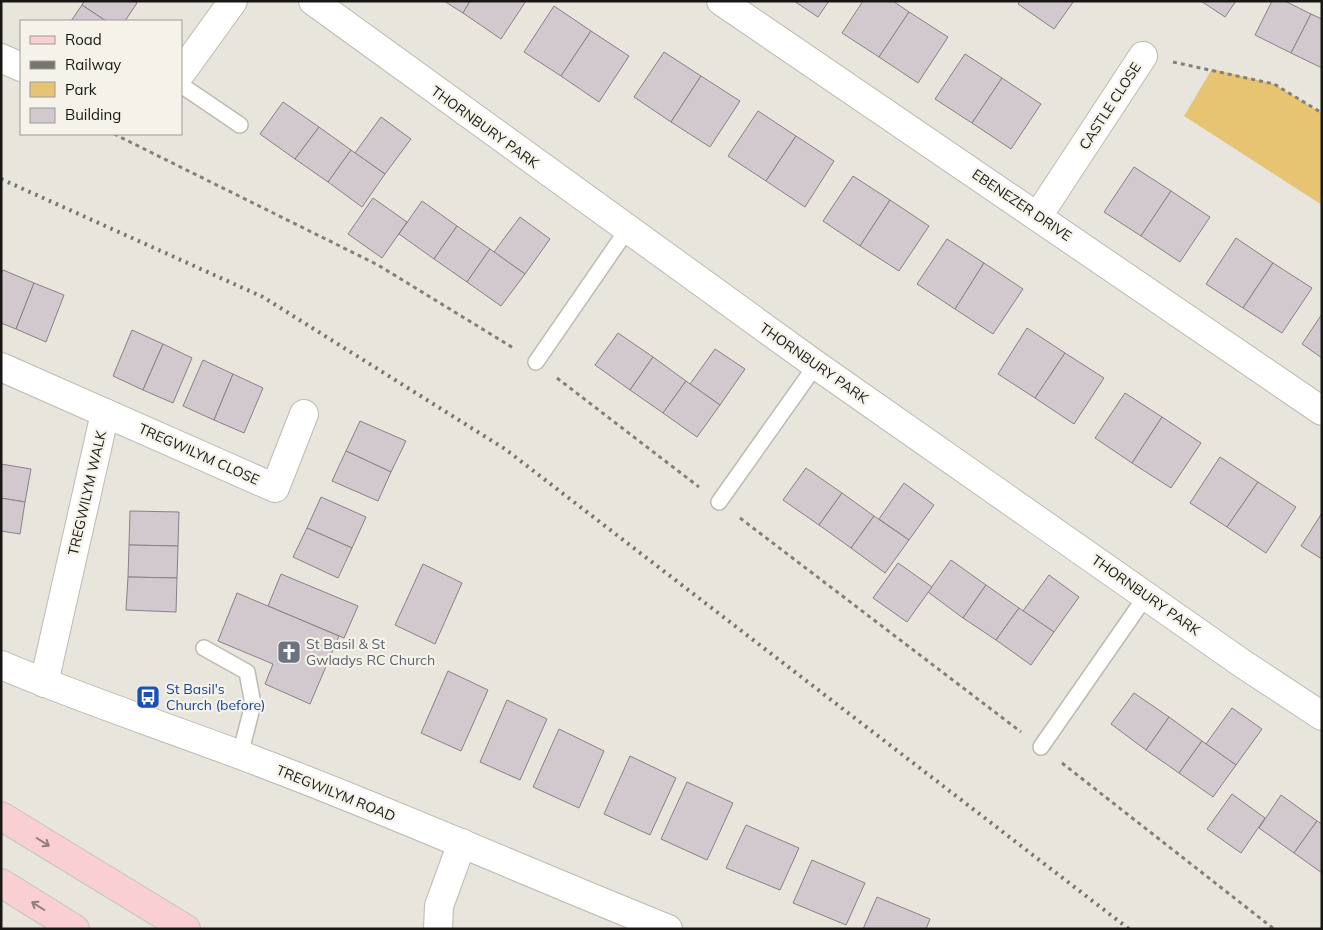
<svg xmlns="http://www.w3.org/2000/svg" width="1323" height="930" font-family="Mulish,sans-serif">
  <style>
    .green { fill: #e6c472 }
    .building { fill: #d1c9ce; stroke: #888185 }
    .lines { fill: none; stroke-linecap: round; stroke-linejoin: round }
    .lane-casing { stroke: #bdbab3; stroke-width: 18 }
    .street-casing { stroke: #bdbab3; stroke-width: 30 }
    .secondary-casing { stroke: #bdbab3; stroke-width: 30 }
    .primary-casing { stroke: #c3c3c2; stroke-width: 30 }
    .path { stroke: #82807b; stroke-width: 3; stroke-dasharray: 4 4; stroke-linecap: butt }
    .lane { stroke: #fff; stroke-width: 15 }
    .street { stroke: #fff; stroke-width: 28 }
    .secondary { stroke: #fff; stroke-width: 28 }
    .primary { stroke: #facfd3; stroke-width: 28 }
    .rail { stroke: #77756f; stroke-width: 4; stroke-dasharray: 2.5 5; stroke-linecap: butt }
    .oneway { stroke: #947c7d }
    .labels { text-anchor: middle; stroke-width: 4.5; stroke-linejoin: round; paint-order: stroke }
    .street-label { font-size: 14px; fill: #181714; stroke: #f5f2ea }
    .worship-label { font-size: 14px; fill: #5b616d; stroke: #f5f2ea; text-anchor: start }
    .transit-label { font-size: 14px; fill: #164399; stroke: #f5f2ea; text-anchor: start }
  </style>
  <rect width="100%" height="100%" fill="#e8e5dd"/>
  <polygon class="green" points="1212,69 1274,84 1322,113 1322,205 1184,116"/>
  <g class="building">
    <polygon points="84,1 134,1 137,3 125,21 106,21 82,5"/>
    <polygon points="444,1 470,1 463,13"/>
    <polygon points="470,1 526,1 501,39 463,13"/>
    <polygon points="794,1 829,1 818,17"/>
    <polygon points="863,1 893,1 909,12 879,57 842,33"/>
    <polygon points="1020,1 1074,1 1054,29 1018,4"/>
    <polygon points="1201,1 1236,1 1225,17"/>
    <polygon points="1272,1 1285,1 1311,14 1291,53 1255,35"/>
    <polygon points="82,5 106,21 71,21"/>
    <polygon points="554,6 591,31 561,76 524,52"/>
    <polygon points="909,12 948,37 918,83 879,57"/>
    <polygon points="1311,14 1322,19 1322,68 1291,53"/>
    <polygon points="591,31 629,56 599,102 561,76"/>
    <polygon points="664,52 701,76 671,122 634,97"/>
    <polygon points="965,54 1002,78 972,123 935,99"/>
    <polygon points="701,76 740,101 710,147 671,122"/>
    <polygon points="1002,78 1041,104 1011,149 972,123"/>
    <polygon points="283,102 319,127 295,159 260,134"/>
    <polygon points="758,111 796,136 766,181 728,156"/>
    <polygon points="381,117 411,139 385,174 355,153"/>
    <polygon points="319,127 351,150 328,182 295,159"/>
    <polygon points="796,136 834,161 805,207 766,181"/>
    <polygon points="351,150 385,174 362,207 328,182"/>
    <polygon points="1134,167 1171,191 1141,236 1104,212"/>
    <polygon points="853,176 890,200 860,246 823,221"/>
    <polygon points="1171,191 1210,217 1180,262 1141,236"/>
    <polygon points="373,198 407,222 382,258 348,234"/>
    <polygon points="890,200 929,226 899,271 860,246"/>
    <polygon points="422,201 457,226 434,259 399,234"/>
    <polygon points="520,217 550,239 525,274 494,252"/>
    <polygon points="457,226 490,249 467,282 434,259"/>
    <polygon points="1236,238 1273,263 1243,308 1206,284"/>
    <polygon points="947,239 984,263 955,309 917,284"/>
    <polygon points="490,249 525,274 501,306 467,282"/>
    <polygon points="984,263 1023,289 993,334 955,309"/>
    <polygon points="1273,263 1312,288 1282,333 1243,308"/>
    <polygon points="3,270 34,283 16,329 1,323 1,274"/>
    <polygon points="34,283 64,295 46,342 16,329"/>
    <polygon points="1322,314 1322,358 1302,344"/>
    <polygon points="1027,328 1065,353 1035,398 998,374"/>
    <polygon points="132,330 163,344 143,390 113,376"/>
    <polygon points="618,333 653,357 630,390 595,365"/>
    <polygon points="163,344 192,358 173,403 143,390"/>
    <polygon points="715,349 745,369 720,405 690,384"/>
    <polygon points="1065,353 1104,378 1074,424 1035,398"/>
    <polygon points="653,357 686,381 663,413 630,390"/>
    <polygon points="203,360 233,374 214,420 183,406"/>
    <polygon points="233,374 263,388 244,433 214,420"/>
    <polygon points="686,381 720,405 697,437 663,413"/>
    <polygon points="1125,393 1162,417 1132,463 1095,438"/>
    <polygon points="1162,417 1201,443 1171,488 1132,463"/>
    <polygon points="360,421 406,441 391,472 346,451"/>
    <polygon points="346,451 391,472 378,501 332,481"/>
    <polygon points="1220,457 1258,482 1227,527 1190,503"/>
    <polygon points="1,464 31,469 25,502 1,498"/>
    <polygon points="806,468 842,493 819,525 783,500"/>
    <polygon points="1258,482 1296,507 1266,553 1227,527"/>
    <polygon points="904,483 934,505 909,540 879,519"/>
    <polygon points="842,493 874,516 851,548 819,525"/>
    <polygon points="321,497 366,517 352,548 307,528"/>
    <polygon points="1,498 25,502 20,534 1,531"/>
    <polygon points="130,511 179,512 178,546 129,545"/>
    <polygon points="1322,513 1322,559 1301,546"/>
    <polygon points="874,516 909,540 885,573 851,548"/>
    <polygon points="307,528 352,548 338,578 293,557"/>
    <polygon points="129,545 178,546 177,578 128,577"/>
    <polygon points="951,560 986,585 963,618 928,592"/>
    <polygon points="898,563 932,587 907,622 873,598"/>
    <polygon points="423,564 462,583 435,644 395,625"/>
    <polygon points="281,574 358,606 344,638 268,606"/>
    <polygon points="1049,575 1079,597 1054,632 1023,611"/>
    <polygon points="128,577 177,578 176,612 126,610"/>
    <polygon points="986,585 1019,608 996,640 963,618"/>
    <polygon points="237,593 339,636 310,704 265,684 273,664 218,641"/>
    <polygon points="1019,608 1054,632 1031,665 996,640"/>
    <polygon points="448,671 488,690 461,751 421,733"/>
    <polygon points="1134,693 1169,717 1146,750 1111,724"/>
    <polygon points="507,700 547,719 520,780 480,762"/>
    <polygon points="1232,708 1262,729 1236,765 1206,744"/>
    <polygon points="1169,717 1202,741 1179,773 1146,750"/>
    <polygon points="559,729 604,751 579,808 533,787"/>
    <polygon points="1202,741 1236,765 1213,797 1179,773"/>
    <polygon points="630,756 676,778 650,835 604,814"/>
    <polygon points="687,782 733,803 707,860 661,839"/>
    <polygon points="1232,794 1265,818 1241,853 1207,829"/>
    <polygon points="1281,795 1317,821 1294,853 1259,828"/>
    <polygon points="1317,821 1322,824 1322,873 1294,853"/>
    <polygon points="746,825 799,848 780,890 726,868"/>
    <polygon points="812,860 865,883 846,925 793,903"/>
    <polygon points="877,897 930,919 926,929 863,929"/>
  </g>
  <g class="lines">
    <g class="lane-casing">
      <g id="lane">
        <polyline points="181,85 240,125"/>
        <polyline points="536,362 627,230"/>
        <polyline points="719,502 816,365"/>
        <polyline points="204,648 247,672 253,704 240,755"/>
        <polyline points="1041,747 1146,596"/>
      </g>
    </g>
    <g class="street-casing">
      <g id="street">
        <polyline points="313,1 816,365 1243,664 1322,716"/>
        <polyline points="721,1 1322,411"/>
        <polyline points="1,58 21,67"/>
        <polyline points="181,73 233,1"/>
        <polyline points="1038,216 1143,56"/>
        <polyline points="1,367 275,488 304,414"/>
        <polyline points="44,683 105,413"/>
        <polyline points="438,929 439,906 462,843"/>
      </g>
    </g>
    <g class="secondary-casing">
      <path id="secondary" d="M1,665C86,701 173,729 259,762C397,814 531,874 668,929"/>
    </g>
    <g class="primary-casing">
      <g id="primary">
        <polyline points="1,816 186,929"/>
        <polyline points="1,883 75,929"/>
      </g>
    </g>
    <g class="path">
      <polyline points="1173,62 1274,84 1322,113"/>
      <polyline points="114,134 378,265 515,349"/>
      <polyline points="557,378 699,487"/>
      <polyline points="740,518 1021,732"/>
      <polyline points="1062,763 1274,929"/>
    </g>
    <use href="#lane" class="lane"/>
    <use href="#street" class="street"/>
    <use href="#secondary" class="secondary"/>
    <use href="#primary" class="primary"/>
    <polyline class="rail" points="1,179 263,297 505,449 1129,929"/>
  </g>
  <defs><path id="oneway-shaft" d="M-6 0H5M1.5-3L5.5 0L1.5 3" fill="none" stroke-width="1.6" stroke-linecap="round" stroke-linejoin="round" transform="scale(1.25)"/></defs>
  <g class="oneway">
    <use href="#oneway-shaft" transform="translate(43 842) rotate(32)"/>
    <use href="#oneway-shaft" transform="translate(38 906) rotate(-148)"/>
  </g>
  <defs>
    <g id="church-square" transform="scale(1.25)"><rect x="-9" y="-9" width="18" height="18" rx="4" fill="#6b7280" stroke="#f5f2ea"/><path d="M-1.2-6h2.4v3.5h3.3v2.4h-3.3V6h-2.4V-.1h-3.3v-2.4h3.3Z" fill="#fff"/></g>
    <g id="bus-square" transform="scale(1.25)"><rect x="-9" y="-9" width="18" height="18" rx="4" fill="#1a4fb4" stroke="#f5f2ea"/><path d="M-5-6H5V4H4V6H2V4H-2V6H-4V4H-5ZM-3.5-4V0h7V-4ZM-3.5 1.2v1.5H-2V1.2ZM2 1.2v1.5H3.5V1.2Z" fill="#fff"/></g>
  </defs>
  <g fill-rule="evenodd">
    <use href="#church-square" x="289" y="652"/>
    <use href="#bus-square" x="148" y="697"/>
  </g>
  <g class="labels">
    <g class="street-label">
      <text transform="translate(1110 106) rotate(-57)" y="5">CASTLE CLOSE</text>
      <text transform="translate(485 127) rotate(36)" y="5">THORNBURY PARK</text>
      <text transform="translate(1022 205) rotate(34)" y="5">EBENEZER DRIVE</text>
      <text transform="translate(814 363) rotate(35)" y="5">THORNBURY PARK</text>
      <text transform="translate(199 454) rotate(24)" y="5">TREGWILYM CLOSE</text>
      <text transform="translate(87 493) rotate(-77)" y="5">TREGWILYM WALK</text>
      <text transform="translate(1146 595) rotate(35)" y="5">THORNBURY PARK</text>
      <text transform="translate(336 793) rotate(22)" y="5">TREGWILYM ROAD</text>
    </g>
    <g class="worship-label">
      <text x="306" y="649">St Basil &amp; St<tspan x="306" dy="16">Gwladys RC Church</tspan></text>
    </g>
    <g class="transit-label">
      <text x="166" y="694">St Basil's<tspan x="166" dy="16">Church (before)</tspan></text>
    </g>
  </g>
  <rect width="1323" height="930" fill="none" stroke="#181714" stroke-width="5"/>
  <rect x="20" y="20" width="162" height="115" fill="#f5f2ea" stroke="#9d9a94"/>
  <rect x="30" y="36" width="25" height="8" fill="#facfd3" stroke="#9d9a94"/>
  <text x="65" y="45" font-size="15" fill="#181714">Road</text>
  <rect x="30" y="61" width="25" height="8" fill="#77756f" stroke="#9d9a94"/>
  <text x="65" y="70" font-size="15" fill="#181714">Railway</text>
  <rect x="30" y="82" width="25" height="15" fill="#e6c472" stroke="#9d9a94"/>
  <text x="65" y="95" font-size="15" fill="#181714">Park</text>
  <rect x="30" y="108" width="25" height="15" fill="#d1c9ce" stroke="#9d9a94"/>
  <text x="65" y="120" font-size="15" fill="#181714">Building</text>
</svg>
